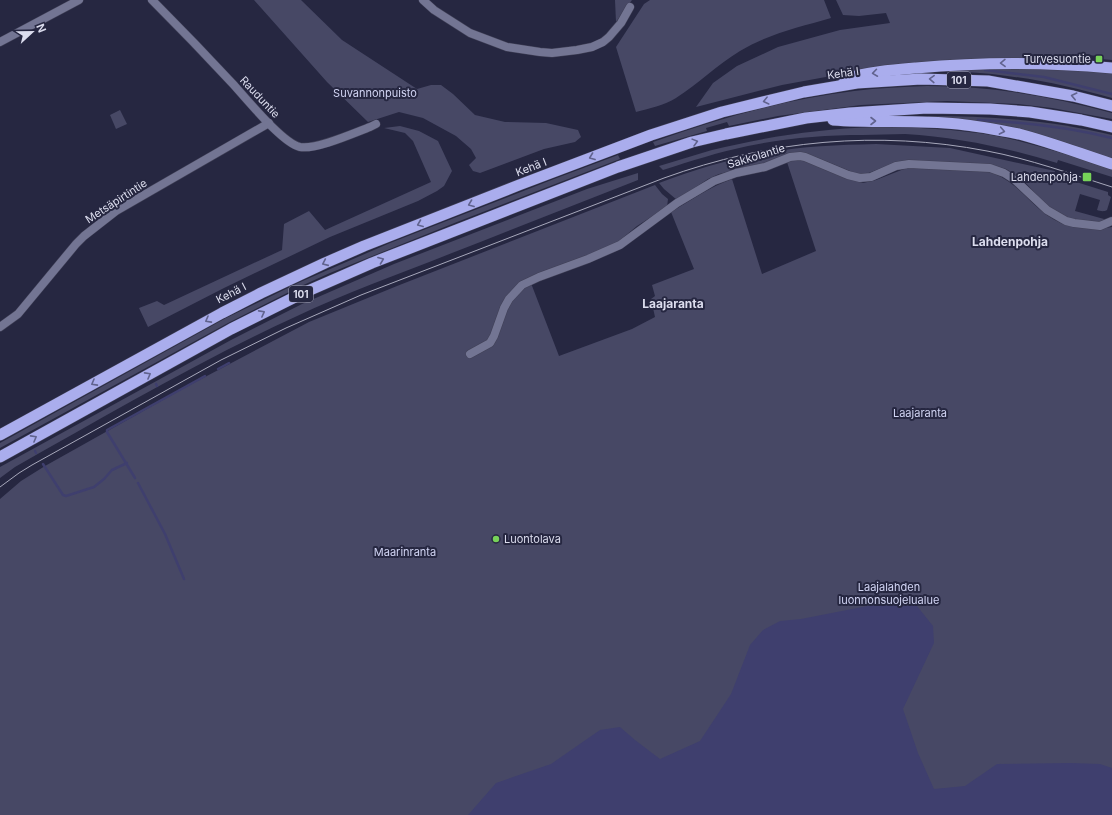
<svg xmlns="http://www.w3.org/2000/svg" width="1112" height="815" font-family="Inter,sans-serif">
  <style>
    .green { fill: #474865 }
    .water { fill: #3f3f6e }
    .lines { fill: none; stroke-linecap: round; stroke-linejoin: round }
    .stream { stroke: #3f3f6e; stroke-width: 2.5 }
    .minor-casing { stroke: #414157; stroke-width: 9 }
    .highway-casing { stroke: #414157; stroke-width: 12 }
    .minor { stroke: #737593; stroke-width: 8 }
    .highway { stroke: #aaaded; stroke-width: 11 }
    .tram { stroke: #a7a8bb; stroke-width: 1 }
    .oneway { stroke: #61638e }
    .poi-dot { fill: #77d259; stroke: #262741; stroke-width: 1.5 }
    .labels { text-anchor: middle; stroke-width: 4; stroke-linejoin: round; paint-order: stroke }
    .shield { fill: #262741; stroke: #a5a6ba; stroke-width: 1 }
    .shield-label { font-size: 10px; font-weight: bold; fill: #dcddee }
    .poi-label { font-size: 11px; fill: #dcddee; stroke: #262741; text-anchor: end }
    .street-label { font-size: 11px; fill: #dcddee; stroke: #262741 }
    .park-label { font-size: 11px; fill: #d2d5f4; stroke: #262741 }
    .neighbourhood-label { font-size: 12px; font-weight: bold; fill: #dcddee; stroke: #262741 }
  </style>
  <rect width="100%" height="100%" fill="#262741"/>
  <g class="green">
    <polygon points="254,0 301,0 342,40 417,89 431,85 441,85 453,94 475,115 505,122 546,123 578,130 581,137 575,142 544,149 480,173 473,171 469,165 476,158 471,149 456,136 423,118 399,112 368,122 327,82"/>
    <polygon points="615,0 632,0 616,22"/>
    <path d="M650,0H824L831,18C800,27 768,34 740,51C717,65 698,84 676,98C665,105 648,109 636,112L616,47L644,4Z"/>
    <polygon points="836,0 1112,0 1112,60 1101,59 1101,56 1085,55 1084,60 1067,61 864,70 782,85 696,107 713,83 737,66 778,47 840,30 890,23 886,13 859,16 843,15"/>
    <path d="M1007,66L1112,73V98C1078,89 1043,80 1007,76C987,73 967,72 946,71L945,70Z"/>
    <path d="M927,86C991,86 1051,96 1112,113V119L1052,108L1018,104L947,101L861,105L778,116L729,126L727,122L706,128L707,131L655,146L653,142C718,119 785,99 854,91C878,88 903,87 927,86Z"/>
    <polygon points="120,110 127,124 116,129 110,115"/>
    <path d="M928,116C990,116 1051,120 1112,135V161L928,118Z"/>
    <polygon points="400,126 419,131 438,141 452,171 444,186 437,191 418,201 330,237 224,288 148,327 139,308 157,301 164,305 282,250 284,224 309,211 325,230 431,182 413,141 405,133 384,128"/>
    <path d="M873,127C914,127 957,129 997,136C1036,144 1074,157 1112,169V177L1058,160L1057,163C1008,148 957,137 905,134C891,134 877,135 863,135C824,135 786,138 748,146C719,152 691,161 663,170L659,166C677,161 694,155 712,150C765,137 818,129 873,127Z"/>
    <path d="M876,144L950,148L1055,171L1054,175L1108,192V195L1111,197L1107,210C1104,212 1100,211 1097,210L1100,200L1080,194L1075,211L1104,219L1103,222L1096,223L1066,218L1048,207L1022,179L1006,169L988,164L900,161L866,174H857L813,156L759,165L719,174L708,179L677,200L664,189L659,183C694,170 729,159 766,153C802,146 839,145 876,144Z"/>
    <polygon points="618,155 620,159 457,222 330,273 299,287 228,323 0,448 0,443 226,318 298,283 390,243 554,179"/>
    <path d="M798,158L863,183L876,180L904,169L930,168L989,172C1019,180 1033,212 1061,223C1068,225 1077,225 1085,226C1094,228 1103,229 1112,227V815H0V499L21,481L45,466L186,387L309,322L397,286L655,185L662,194L668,199L667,207L637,226L618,242L574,262L529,278L559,356L632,329L655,317L651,299L655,296L652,285L694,269L671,212C691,200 710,187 732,179L762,274L816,251L787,162Z"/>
    <path d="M638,173V180C576,204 514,229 452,253C399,274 346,293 295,317C199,361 107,415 15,467L0,478V467L231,340L302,304L394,264L520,215L587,189Z"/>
  </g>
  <polygon class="water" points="888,602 917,606 933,626 934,643 903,709 918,753 934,789 965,786 997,764 1070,763 1100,764 1112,768 1112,815 468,815 496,783 551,764 600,730 620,727 635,740 660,759 700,741 731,694 750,645 763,630 780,621 801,619"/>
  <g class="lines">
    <g class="stream">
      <polyline points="985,70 1044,77 1112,94"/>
      <path d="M978,120C1023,122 1068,127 1112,138"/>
      <polyline points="218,369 229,363"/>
      <polyline points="156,384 157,386"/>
      <polyline points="35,451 36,453"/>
      <polyline points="43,464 63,495 66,496 94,487 104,479 112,470 127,463"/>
      <polyline points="135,478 107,432 107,430 205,376"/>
      <polyline points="138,483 165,534 184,579"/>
    </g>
    <g class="minor-casing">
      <g id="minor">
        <path d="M152,0C179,27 206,55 232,83C246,98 282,143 300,147C316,150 354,133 370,127L376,124"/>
        <polyline points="423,0 434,10 470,33 507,47 540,52 552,53 577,50 592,47 603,42 609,37 621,23 630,7"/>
        <polyline points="0,42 79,0"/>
        <polyline points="0,327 18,314 76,244 84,236 116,211 269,123"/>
        <polyline points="470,354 490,343 494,336 504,308 509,299 522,285 539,277 588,259 620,245 677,203 714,181 736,173 765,167 790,157 800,156 805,157 848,175 860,178 871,177 896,166 909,164 990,168 1004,173 1015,180 1047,210 1066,221 1074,223 1100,226 1112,221"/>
      </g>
    </g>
    <g class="highway-casing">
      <g id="highway">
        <path d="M844,79C867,72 892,70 916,68C981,62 1047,62 1112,68"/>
        <path d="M833,120C875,123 916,120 958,124C978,126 999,130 1019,134C1050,142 1081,154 1112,164"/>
        <polyline points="0,435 222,313 261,293 325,263 364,246 519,185 651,135 722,112 804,92 857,83 921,79 988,81 1073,96 1112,106"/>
        <polyline points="0,457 231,329 301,294 372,263 618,167 692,142 726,134 806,118 850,113 927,108 990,109 1030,112 1081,120 1112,127"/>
      </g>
    </g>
    <use href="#minor" class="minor"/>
    <use href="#highway" class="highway"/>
    <path class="tram" d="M0,487L19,473L32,465L221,360L286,328L361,295L664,178C769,140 878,130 987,151C1030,159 1071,174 1112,187"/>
  </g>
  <defs><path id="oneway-chevron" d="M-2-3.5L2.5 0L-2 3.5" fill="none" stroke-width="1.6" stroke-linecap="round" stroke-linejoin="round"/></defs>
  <g class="oneway">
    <use href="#oneway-chevron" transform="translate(1003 63) rotate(179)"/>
    <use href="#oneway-chevron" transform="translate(875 73) rotate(172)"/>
    <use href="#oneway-chevron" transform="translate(932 79) rotate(-178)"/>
    <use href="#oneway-chevron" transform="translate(1074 96) rotate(-167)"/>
    <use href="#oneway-chevron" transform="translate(766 101) rotate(166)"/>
    <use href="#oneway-chevron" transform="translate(873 121)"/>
    <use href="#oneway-chevron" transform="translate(1002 131) rotate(11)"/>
    <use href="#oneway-chevron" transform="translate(695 142) rotate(-15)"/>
    <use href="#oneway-chevron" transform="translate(592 157) rotate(159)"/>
    <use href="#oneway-chevron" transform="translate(471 204) rotate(159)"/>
    <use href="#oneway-chevron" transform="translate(420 224) rotate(158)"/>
    <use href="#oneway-chevron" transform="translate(381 260) rotate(-21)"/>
    <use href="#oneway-chevron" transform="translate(325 263) rotate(156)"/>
    <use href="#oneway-chevron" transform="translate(262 313) rotate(-28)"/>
    <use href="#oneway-chevron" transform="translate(208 320) rotate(151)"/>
    <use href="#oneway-chevron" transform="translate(148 375) rotate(-29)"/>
    <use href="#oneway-chevron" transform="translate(94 383) rotate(151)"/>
    <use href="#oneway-chevron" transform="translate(34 438) rotate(-29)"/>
  </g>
  <g class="poi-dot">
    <rect x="1095" y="55" width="8" height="8" rx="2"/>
    <rect x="1082" y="172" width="10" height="10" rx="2"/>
    <circle cx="496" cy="539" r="4"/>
  </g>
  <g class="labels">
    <g class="shield">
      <rect x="947" y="72" width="24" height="16" rx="3"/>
      <rect x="289" y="286" width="24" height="16" rx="3"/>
    </g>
    <g class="shield-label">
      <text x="959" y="84">101</text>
      <text x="301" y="298">101</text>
    </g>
    <g class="poi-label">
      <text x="1091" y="63">Turvesuontie</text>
      <text x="1078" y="181">Lahdenpohja</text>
      <text x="504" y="543" text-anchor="start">Luontolava</text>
    </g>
    <g class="street-label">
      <text transform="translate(843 73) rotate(-8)" y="4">Kehä I</text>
      <text transform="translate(260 97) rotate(47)" y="4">Rauduntie</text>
      <text transform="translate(756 156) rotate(-17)" y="4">Sakkolantie</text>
      <text transform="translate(531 167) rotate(-21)" y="4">Kehä I</text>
      <text transform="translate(116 201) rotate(-33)" y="4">Metsäpirtintie</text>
      <text transform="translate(231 293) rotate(-27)" y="4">Kehä I</text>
    </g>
    <g class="park-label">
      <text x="375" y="97">Suvannonpuisto</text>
      <text x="920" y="417">Laajaranta</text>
      <text x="405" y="556">Maarinranta</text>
      <text x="889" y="591">Laajalahden<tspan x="889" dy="13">luonnonsuojelualue</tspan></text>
    </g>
    <g class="neighbourhood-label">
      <text x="1010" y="246">Lahdenpohja</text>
      <text x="673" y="308">Laajaranta</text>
    </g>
  </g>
  <g transform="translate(32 32) rotate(68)" stroke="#262741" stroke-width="3" paint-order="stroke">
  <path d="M0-3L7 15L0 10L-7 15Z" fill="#dcddee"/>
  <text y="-6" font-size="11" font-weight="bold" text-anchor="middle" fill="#dcddee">N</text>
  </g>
</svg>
